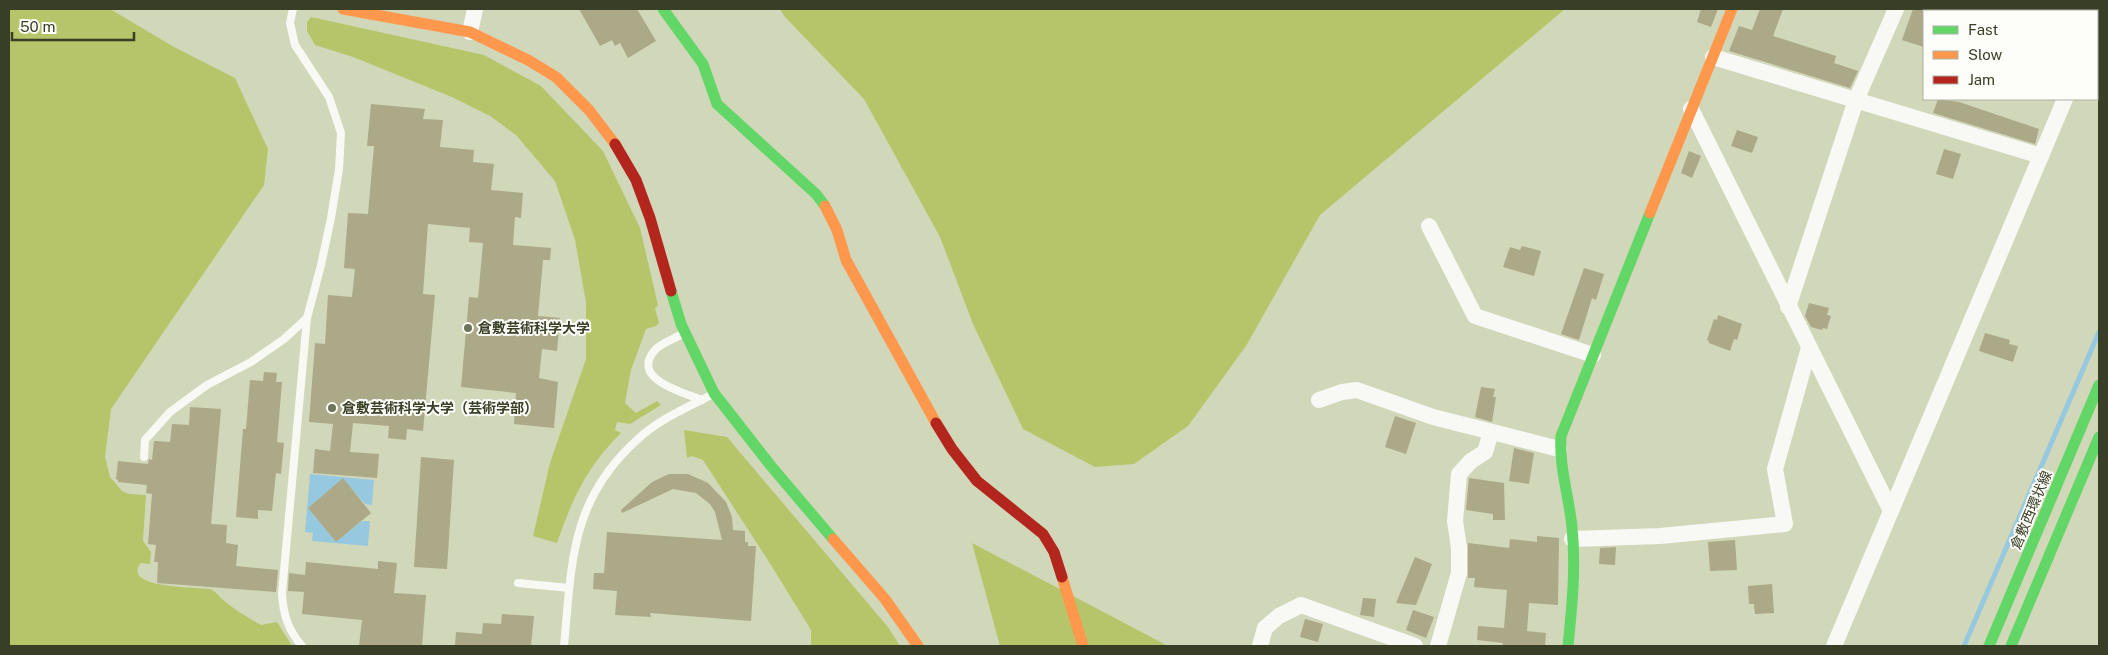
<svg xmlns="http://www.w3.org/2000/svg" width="2108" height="655" font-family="'Public Sans','Noto Sans JP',sans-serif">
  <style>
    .forest { fill: #b7c56a }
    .water { fill: #96c9e0 }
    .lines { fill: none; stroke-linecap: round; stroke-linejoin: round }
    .stream { stroke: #96c9e0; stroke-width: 5 }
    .building { fill: #aba987 }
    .lane { stroke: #f8f9f4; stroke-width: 8 }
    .street { stroke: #f8f9f4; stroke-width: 16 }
    .fast { stroke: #63d668; stroke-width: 11 }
    .slow { stroke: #ff974d; stroke-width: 11 }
    .jam { stroke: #b3261e; stroke-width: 11 }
    .poi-dot { fill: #6e745a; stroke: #fdfef9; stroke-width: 2 }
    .labels { text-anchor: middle; stroke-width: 4; stroke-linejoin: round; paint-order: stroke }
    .poi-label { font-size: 14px; font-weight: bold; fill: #393e27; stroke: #fdfef9; text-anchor: start }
    .street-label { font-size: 14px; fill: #393e27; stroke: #fdfef9 }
  </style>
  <rect width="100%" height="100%" fill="#d1d7b9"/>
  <g class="forest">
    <path d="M9,9H110L174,47L235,78L268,149L264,185L111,409L105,457L110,477L122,491L129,494L146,495L143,541L151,552L150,564L141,563C120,589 200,587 210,589C214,590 218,595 222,599C233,609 247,617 261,625L277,622L292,646H9Z"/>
    <polygon points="780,9 1565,9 1320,215 1246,346 1188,426 1134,464 1095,467 1023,429 973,324 940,237 864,99 785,17"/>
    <path d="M311,17L484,55L541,86L603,151L640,228L658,305L655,308L659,323L656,326L646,329L631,370L625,403L636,413L657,401L661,405L630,424L617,422L615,430L621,433C587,467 573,497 557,543L533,536L550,463L586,359V302L575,240L555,181L516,135L490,116L452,97L353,57L315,45L307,31V22Z"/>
    <polygon points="684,430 727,437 888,627 900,646 811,646 811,630 771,565 703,460 692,456 687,458"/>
    <polygon points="972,543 1168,646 1000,646"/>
  </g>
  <polygon class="water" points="310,474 374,480 372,505 365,504 343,479 308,508 336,542 362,521 370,521 368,546 312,541 313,533 305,532"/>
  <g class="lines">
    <polyline class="stream" points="1964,646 2099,332"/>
  </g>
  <g class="building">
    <polygon points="579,9 637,9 656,41 628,58 620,43 615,46 612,40 600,46"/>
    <polygon points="1701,9 1718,9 1711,27 1697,22"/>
    <polygon points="1760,9 1783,9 1773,36 1836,56 1834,63 1858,71 1850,88 1729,51 1739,26 1752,30"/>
    <polygon points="1913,9 1924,9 1924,47 1902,40"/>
    <polygon points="1938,99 1959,102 2039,129 2035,144 1933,113"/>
    <polygon points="371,104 425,109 423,119 443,120 440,147 474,150 473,162 494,164 491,190 523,193 521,218 515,217 513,245 551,248 550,260 543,260 538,316 560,318 557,351 542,349 539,378 558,382 554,428 514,424 516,393 461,387 469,297 478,298 483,243 469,242 470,228 428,224 423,294 435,295 423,431 407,429 406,440 388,438 389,426 353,423 350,452 379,454 377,478 313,473 315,449 330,451 333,424 309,422 315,343 325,344 328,295 352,297 355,269 344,268 348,213 368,214 374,146 367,146"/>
    <polygon points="1737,130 1758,137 1752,153 1731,146"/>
    <polygon points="1944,149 1961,154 1953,179 1936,174"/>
    <polygon points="1689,151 1701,156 1692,178 1681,173"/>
    <polygon points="1522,246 1541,251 1534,276 1503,267 1510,247 1520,250"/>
    <polygon points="1584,268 1604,274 1596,300 1592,298 1579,340 1561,334"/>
    <polygon points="1809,303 1829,308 1827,315 1831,316 1827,329 1823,328 1822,330 1811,327 1805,316"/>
    <polygon points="1718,315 1742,324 1737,340 1734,339 1730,351 1709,343 1709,341 1707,340 1714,319 1717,320"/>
    <polygon points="1985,333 2010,340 2009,344 2018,346 2013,362 1979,351"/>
    <polygon points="264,372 277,373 276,382 282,382 277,442 284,443 281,474 276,473 272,511 258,510 258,519 236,517 243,429 246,429 250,380 263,381"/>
    <polygon points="1481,387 1495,389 1493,397 1496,397 1492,422 1475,417"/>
    <polygon points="190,407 221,409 211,524 227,525 226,543 238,545 236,566 278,570 276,592 157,583 158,562 154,562 156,545 148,544 152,494 146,493 147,485 118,482 118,480 116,479 118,461 148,464 149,459 152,460 154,441 170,442 172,424 189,425"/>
    <polygon points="1395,416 1416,423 1406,454 1385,447"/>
    <polygon points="1514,448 1534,453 1529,484 1509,481"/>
    <polygon points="421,457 454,460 447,569 414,567"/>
    <polygon points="669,474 688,474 708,483 726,502 732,517 733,530 745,531 745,542 748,542 748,546 756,546 751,621 650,613 651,617 615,615 617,591 593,589 594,573 604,573 607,532 722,540 715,512 710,504 696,493 673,489 622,513 621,510 652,482"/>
    <polygon points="343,478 371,513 336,542 308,508"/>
    <polygon points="1469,478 1504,483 1505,520 1493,520 1493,514 1466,510"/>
    <polygon points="1537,536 1559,538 1558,605 1529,603 1527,631 1546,633 1545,646 1502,646 1503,643 1477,640 1478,626 1504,628 1507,590 1474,587 1475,578 1468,578 1468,543 1509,548 1510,539 1537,542"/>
    <polygon points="1735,540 1737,570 1710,571 1708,542"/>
    <polygon points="1616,547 1615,565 1599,564 1600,548"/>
    <polygon points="1415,557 1432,564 1416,605 1396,603"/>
    <polygon points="378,561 397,563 394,593 426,595 422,646 359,646 362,620 302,614 304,592 288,591 289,573 305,575 306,562 378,569"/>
    <polygon points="1772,584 1774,613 1755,614 1754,604 1749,604 1748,586"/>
    <polygon points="1363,598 1376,599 1374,617 1360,615"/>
    <polygon points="1413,610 1434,617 1426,638 1406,630"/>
    <polygon points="502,614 534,616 531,646 455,646 456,632 482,634 483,623 501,624"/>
    <polygon points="1305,619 1323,624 1318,642 1300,637"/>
  </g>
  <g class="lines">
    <g class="lane">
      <path d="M293,9L290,23L295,45L329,97L341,133L339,169L331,218L321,265L307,318L282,593C283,614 288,630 302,646"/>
      <path d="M682,334C674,339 661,343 655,350C629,379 685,393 702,400"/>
      <polyline points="144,457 145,440 170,412 207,385 251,362 284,339 307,318"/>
      <polyline points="518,583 569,588"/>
      <path d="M564,646C572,562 570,500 638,439C659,419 689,407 713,394"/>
    </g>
    <g class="street">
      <polyline points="2097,23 2099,17"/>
      <polyline points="470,32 475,9"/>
      <polyline points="1713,57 2041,156"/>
      <polyline points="1691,109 1891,511"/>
      <polyline points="1429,226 1475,316 1593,355"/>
      <polyline points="1788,307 1856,100 1896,9"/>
      <polyline points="1319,400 1342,392 1357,390 1433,417 1559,449"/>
      <polyline points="1572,539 1660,536 1785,524 1775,469 1809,348"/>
      <polyline points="1260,646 1265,628 1279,616 1301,605 1415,646"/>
      <polyline points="1438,646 1459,573 1459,548 1455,521 1459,474 1471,461 1485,452 1491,432"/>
      <polyline points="1834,646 2065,99"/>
    </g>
    <g class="fast">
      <polyline points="663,9 703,64 717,104 816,194 825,206"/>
      <polyline points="671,291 681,324 714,393 771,466 833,539"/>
      <path d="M1568,646C1572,607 1576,567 1572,527C1569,496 1559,468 1561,436L1650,213"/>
      <polyline points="1989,646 2099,385"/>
      <polyline points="2011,646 2099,437"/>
    </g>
    <g class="slow">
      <polyline points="343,9 470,32 528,60 556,77 589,110 615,144"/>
      <polyline points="825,206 837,230 846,260 936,423"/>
      <polyline points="1650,213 1732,9"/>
      <polyline points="833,539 885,599 918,646"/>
      <polyline points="1062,577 1083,646"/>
    </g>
    <g class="jam">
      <polyline points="615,144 636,180 650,218 671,291"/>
      <polyline points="936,423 952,449 977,481 1043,534 1054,552 1062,577"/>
    </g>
  </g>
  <g class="poi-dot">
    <circle cx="468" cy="328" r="5"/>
    <circle cx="332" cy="408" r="5"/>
  </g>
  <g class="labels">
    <g class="poi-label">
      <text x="478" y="333">倉敷芸術科学大学</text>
      <text x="342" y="413">倉敷芸術科学大学（芸術学部）</text>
    </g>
    <g class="street-label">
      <text transform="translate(2031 510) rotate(-67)" y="5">倉敷西環状線</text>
    </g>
  </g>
  <rect width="2108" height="655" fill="none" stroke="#393e27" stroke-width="20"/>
  <rect x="1923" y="10" width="175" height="90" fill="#fdfef9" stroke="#afb1a5"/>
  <rect x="1933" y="26" width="25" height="8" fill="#63d668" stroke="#afb1a5"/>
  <text x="1968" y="35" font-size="15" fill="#393e27">Fast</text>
  <rect x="1933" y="51" width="25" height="8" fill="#ff974d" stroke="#afb1a5"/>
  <text x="1968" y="60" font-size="15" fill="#393e27">Slow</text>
  <rect x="1933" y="76" width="25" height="8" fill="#b3261e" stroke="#afb1a5"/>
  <text x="1968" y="85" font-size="15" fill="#393e27">Jam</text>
  <path d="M12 32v8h122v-8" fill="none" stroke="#393e27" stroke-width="2.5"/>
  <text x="20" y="32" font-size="15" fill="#393e27" stroke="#fdfef9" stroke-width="4" paint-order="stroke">50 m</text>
</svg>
